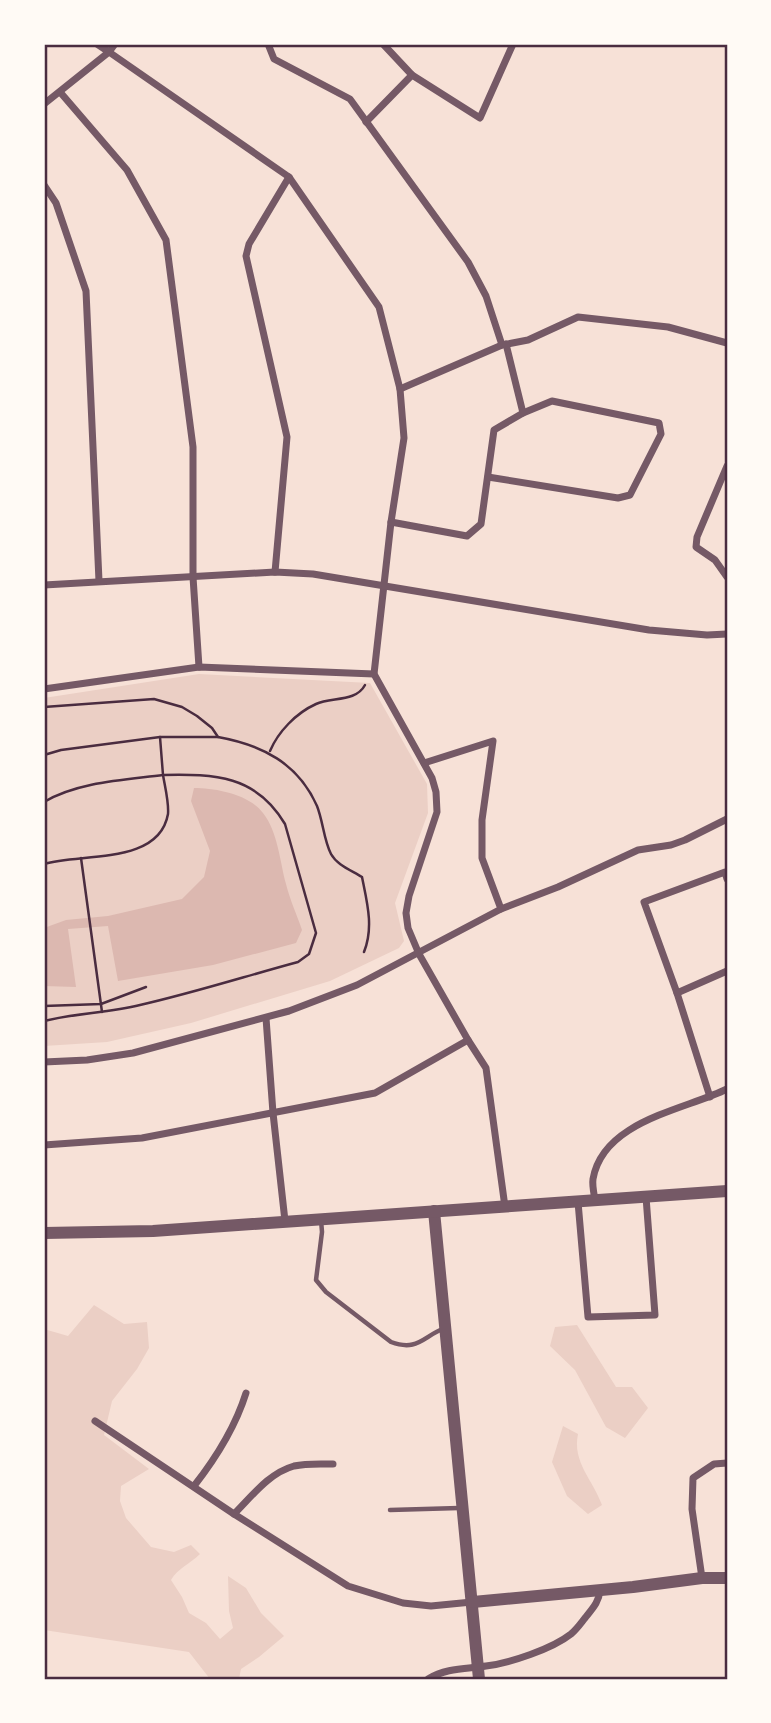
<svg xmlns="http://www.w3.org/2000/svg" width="771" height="1723" font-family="Karla,sans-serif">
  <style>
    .green { fill: #ebcfc5 }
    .water { fill: #dcb8b0 }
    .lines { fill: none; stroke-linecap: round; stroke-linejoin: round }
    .path { stroke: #4a2c40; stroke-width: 2.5 }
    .service { stroke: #755966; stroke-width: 4.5 }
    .minor { stroke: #755966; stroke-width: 7 }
    .tertiary { stroke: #755966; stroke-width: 12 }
    .neatline { fill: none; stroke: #4a2c40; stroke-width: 2.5 }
  </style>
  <rect width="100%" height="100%" fill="#f7e1d7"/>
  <g class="green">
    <polygon points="199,674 370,683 427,784 428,813 395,903 404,941 399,948 330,981 191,1023 107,1042 44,1046 44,698"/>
    <path d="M94,1305L124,1324L147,1322L149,1348L137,1369L112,1401L104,1435L149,1469L121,1486L120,1501L126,1518L151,1547L174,1552L191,1545L200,1554C190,1564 178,1568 171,1580L182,1597L189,1613L206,1623L220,1639L233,1628L229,1611L228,1576L246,1588L261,1613L284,1636L259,1657L241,1669L239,1679H210L189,1652L44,1630V1329L68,1336Z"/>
    <polygon points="577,1325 616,1387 632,1387 648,1408 625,1438 606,1427 575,1370 550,1346 555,1327"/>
    <path d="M563,1426L578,1434C572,1462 593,1480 602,1505L588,1514L567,1496L552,1462Z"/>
  </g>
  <path class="water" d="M194,788C215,788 249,794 263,813C278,832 280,862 286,884C290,900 297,915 302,930L296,943L213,965L118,981L108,926L68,929L76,987L44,986V928L66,920L108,916L182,899L204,877L210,851L191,801Z"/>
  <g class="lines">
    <g class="path">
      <path d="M44,707L154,699L182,707L197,716L212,728L218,737C262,745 298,763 317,806C323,821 324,841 331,854C337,865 351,870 362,877C367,902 374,927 364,952"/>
      <path d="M270,751C278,732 296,713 316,704C332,697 356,702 365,685"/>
      <polyline points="44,755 61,750 160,737 218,737"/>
      <path d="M44,802C78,782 124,780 163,775L160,737"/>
      <polyline points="81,858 102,1012"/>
      <path d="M44,864C82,853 159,865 168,814C169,802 165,787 163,775C215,774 256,775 285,824L316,933L309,954L298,962C246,976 193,993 140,1005C108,1013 76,1013 44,1021"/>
      <polyline points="44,1006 101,1004 146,987"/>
    </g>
    <g class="service">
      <path d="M321,1220L322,1232L316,1280L326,1292L391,1342C418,1352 423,1336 445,1328"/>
      <polyline points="390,1510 459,1508"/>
    </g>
    <g class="minor">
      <polyline points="115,44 109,52 289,177 379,307 400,389 404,438 391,522 374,674 432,778 436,792 437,812 409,896 406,913 408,928 419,954 468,1040 486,1068 505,1207"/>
      <polyline points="268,44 274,59 350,99 468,262 486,296 502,345"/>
      <polyline points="383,44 412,75 480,118 513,44"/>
      <polyline points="60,92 127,170 166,240 193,447 193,577 199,667"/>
      <polyline points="44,104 109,52 97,44"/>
      <polyline points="366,122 412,75"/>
      <polyline points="44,185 56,203 86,291 99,581"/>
      <polyline points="400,389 502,345 528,340 578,317 668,327 727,343"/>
      <polyline points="727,466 697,537 696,547 715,560 727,577"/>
      <polyline points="488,477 618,498 630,495 661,434 659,423 552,401 523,413"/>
      <polyline points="391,522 467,536 481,524 494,430 523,413 506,344"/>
      <polyline points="275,572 287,437 246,256 249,244 289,177"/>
      <polyline points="44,585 275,572 313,574 649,630 707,635 727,634"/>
      <polyline points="44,689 199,667 374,674"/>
      <polyline points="501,909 558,887 638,850 671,845 685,840 727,819"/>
      <polyline points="677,993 727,971"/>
      <polyline points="266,1018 273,1113 285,1221"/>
      <polyline points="44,1062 87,1060 133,1053 289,1011 357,985 501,909 482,858 482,820 493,741 424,763"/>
      <polyline points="710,1097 677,993 644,902 725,872 727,879"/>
      <polyline points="44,1145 142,1138 375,1093 468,1040"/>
      <path d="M595,1200C594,1194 592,1185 593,1179C603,1121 684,1110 727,1089"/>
      <polyline points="578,1202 588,1317 655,1315 646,1197"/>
      <polyline points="95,1421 234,1514 348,1586 403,1603 431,1606 472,1602"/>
      <path d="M194,1486C216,1458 235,1428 246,1393"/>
      <path d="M234,1514C252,1496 269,1473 294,1466C307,1463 321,1464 333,1464"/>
      <polyline points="702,1578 692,1509 693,1478 714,1464 727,1463"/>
      <path d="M428,1679C446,1668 465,1669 486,1666C510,1663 552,1649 571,1634C577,1629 581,1623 585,1618C593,1608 599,1602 600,1590"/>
    </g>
    <g class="tertiary">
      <polyline points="434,1211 479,1679"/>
      <polyline points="44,1233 153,1231 727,1191"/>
      <polyline points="473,1602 633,1587 702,1578 727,1578"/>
    </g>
  </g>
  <rect width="771" height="1723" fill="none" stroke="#fffaf5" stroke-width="91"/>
  <rect x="46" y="46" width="680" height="1632" class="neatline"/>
</svg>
